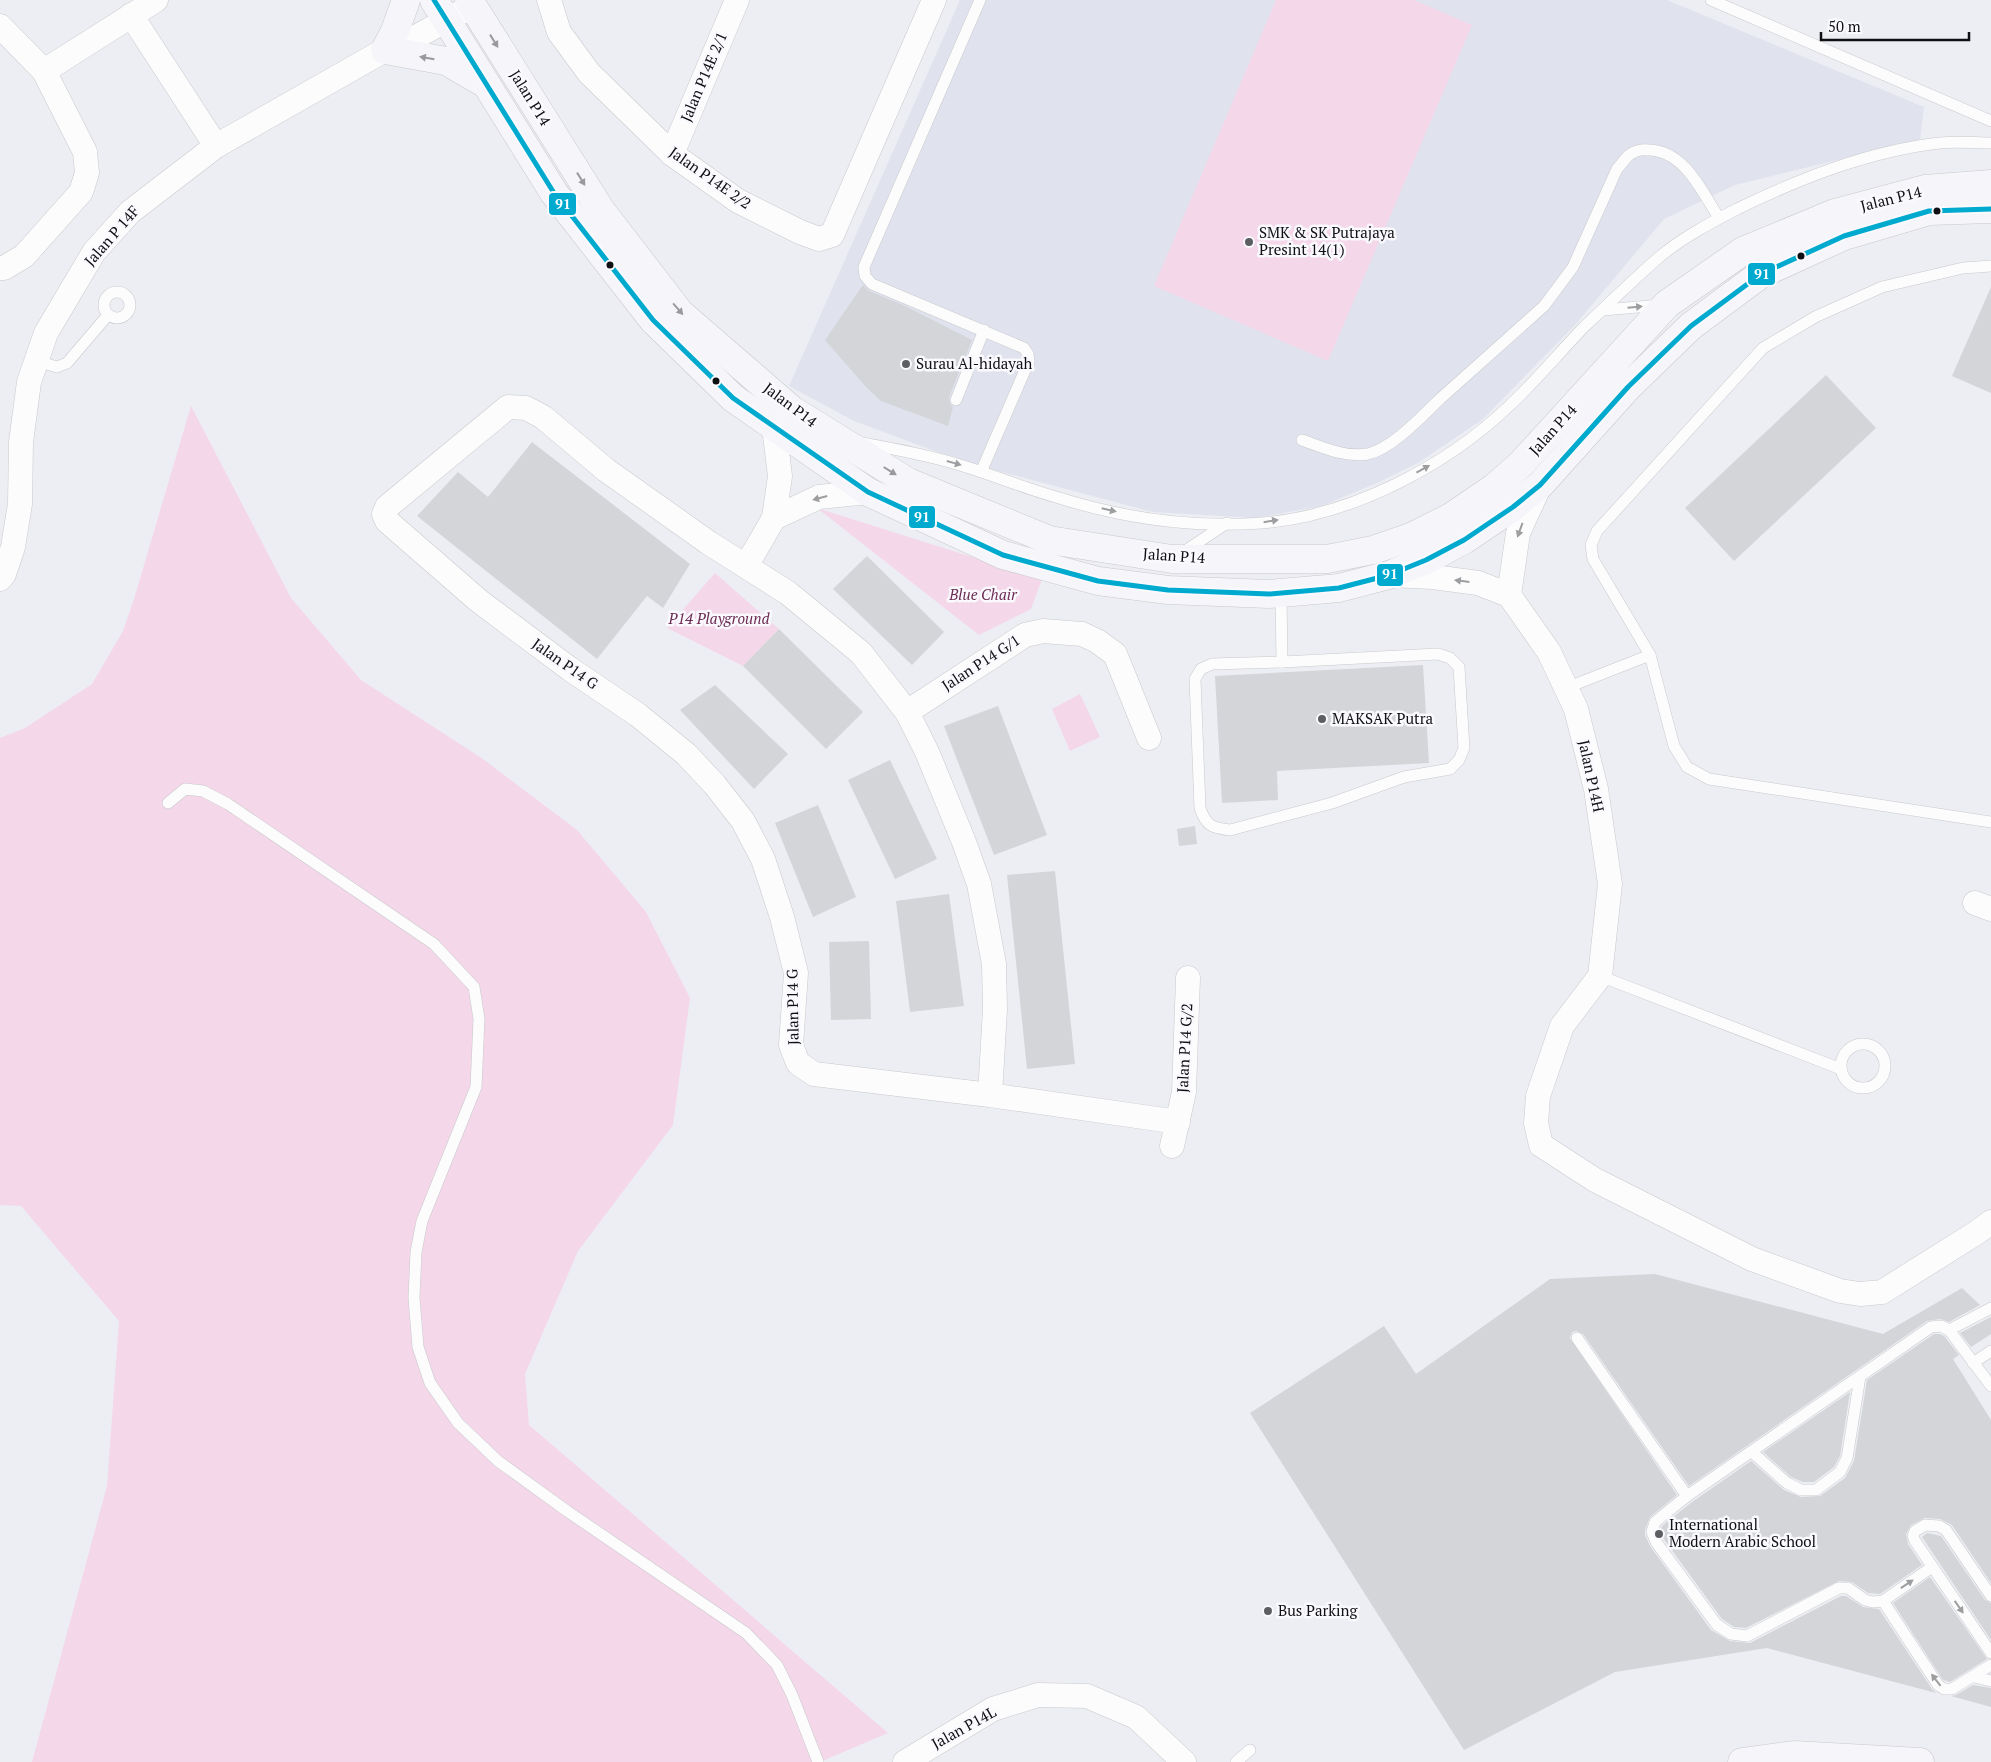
<svg xmlns="http://www.w3.org/2000/svg" width="1991" height="1762" font-family="'PT Serif',serif">
  <style>
    .built { fill: #e0e2ee }
    .green { fill: #f4d7e9 }
    .building { fill: #d3d5d9 }
    .lines { fill: none; stroke-linecap: round; stroke-linejoin: round }
    .lane-casing { stroke: #c8c9cc; stroke-width: 12 }
    .street-casing { stroke: #c8c9cc; stroke-width: 25 }
    .secondary-casing { stroke: #c8c9cc; stroke-width: 29 }
    .lane { stroke: #fcfcfd; stroke-width: 11 }
    .street { stroke: #fcfcfd; stroke-width: 24 }
    .secondary { stroke: #f6f5f9; stroke-width: 28 }
    .bus-1-casing { stroke: #f9f9fe; stroke-width: 9 }
    .bus-1 { stroke: #00a9ce; stroke-width: 5 }
    .oneway { fill: #9a999d }
    .oneway2 { fill: #9d9e9f }
    .bus-dot { fill: #0f1013; stroke: #f9f9fe; stroke-width: 2 }
    .poi-dot { fill: #5d5e61; stroke: #f9f9fe; stroke-width: 2 }
    .labels { text-anchor: middle; stroke-width: 5; stroke-linejoin: round; paint-order: stroke }
    .street-label { font-size: 15px; fill: #0f1013; stroke: #f9f9fe }
    .poi-label { font-size: 15px; fill: #0f1013; stroke: #f9f9fe; text-anchor: start }
    .park-label { font-size: 15px; font-style: italic; fill: #6d2c53; stroke: #f9f9fe }
    .line-badge { stroke: #f9f9fe; stroke-width: 2 }
    .badge-label { font-size: 14px; text-anchor: middle; font-weight: bold; fill: #fff }
  </style>
  <rect width="100%" height="100%" fill="#edeef3"/>
  <polygon class="built" points="960,0 1667,0 1924,107 1920,140 1735,185 1664,219 1576,324 1483,419 1418,463 1377,483 1322,506 1255,518 1153,512 964,462 854,421 789,386"/>
  <g class="green">
    <polygon points="1276,0 1414,0 1472,25 1328,361 1154,286"/>
    <polygon points="191,406 291,598 361,680 483,759 577,830 646,912 690,998 673,1125 578,1251 525,1374 529,1425 888,1733 820,1762 32,1762 107,1486 119,1321 21,1206 0,1205 0,738 25,728 92,684 123,631 134,599"/>
    <polygon points="817,508 1042,579 1031,609 979,635"/>
    <polygon points="715,573 779,629 743,666 667,628"/>
    <polygon points="1080,694 1100,737 1070,751 1052,709"/>
  </g>
  <g class="building">
    <polygon points="863,285 869,291 903,305 972,340 949,397 950,404 953,407 948,426 881,401 866,387 825,340"/>
    <polygon points="1991,287 1991,393 1952,376"/>
    <polygon points="1826,375 1876,428 1734,561 1685,508"/>
    <polygon points="532,442 690,564 663,608 647,596 597,659 417,516 458,472 488,497"/>
    <polygon points="867,556 944,632 912,665 833,589"/>
    <polygon points="779,629 863,712 826,749 743,666"/>
    <polygon points="1423,665 1429,763 1277,771 1278,800 1222,803 1215,676"/>
    <polygon points="715,685 788,754 754,789 680,710"/>
    <polygon points="998,706 1047,835 994,855 944,726"/>
    <polygon points="890,760 937,859 895,879 848,780"/>
    <polygon points="818,805 856,897 813,917 775,823"/>
    <polygon points="1195,826 1197,844 1179,846 1177,829"/>
    <polygon points="1055,871 1075,1064 1027,1069 1007,875"/>
    <polygon points="949,894 964,1006 910,1012 896,901"/>
    <polygon points="869,941 871,1019 831,1020 829,942"/>
    <polygon points="1655,1274 1883,1334 1962,1288 1980,1305 1949,1322 1940,1319 1927,1321 1689,1486 1583,1334 1576,1331 1572,1332 1570,1338 1677,1495 1650,1517 1645,1530 1645,1535 1650,1546 1711,1630 1730,1641 1750,1643 1841,1596 1846,1596 1863,1607 1879,1609 1932,1689 1936,1693 1767,1648 1615,1672 1464,1750 1250,1413 1384,1326 1416,1374 1550,1279"/>
    <polygon points="1991,1317 1991,1334 1971,1347 1960,1333"/>
    <polygon points="1934,1334 1940,1334 1944,1336 1959,1355 1953,1359 1991,1420 1991,1583 1952,1525 1940,1519 1925,1518 1911,1525 1906,1534 1908,1544 1922,1565 1880,1594 1868,1593 1852,1582 1839,1581 1746,1628 1734,1627 1722,1619 1663,1538 1660,1532 1662,1526 1692,1502 1751,1461 1784,1490 1801,1497 1820,1496 1845,1478 1854,1461 1867,1380"/>
    <polygon points="1850,1392 1840,1456 1834,1467 1814,1482 1803,1482 1791,1477 1763,1452"/>
    <polygon points="1927,1533 1941,1536 1985,1600 1991,1603 1991,1640 1922,1537"/>
    <polygon points="1930,1577 1987,1659 1950,1682 1943,1680 1893,1603"/>
    <polygon points="1973,1685 1991,1688 1991,1707 1951,1696 1956,1695"/>
  </g>
  <g class="lines">
    <g class="lane-casing">
      <g id="lane">
        <polyline points="980,0 864,267 865,276 872,284 1024,348 1028,354 1029,361 981,472"/>
        <polyline points="1711,0 1991,121"/>
        <polyline points="1991,266 1963,268 1882,287 1815,317 1763,348 1597,531 1591,545 1593,559 1650,655 1674,746 1687,767 1709,779 1991,822"/>
        <circle cx="117" cy="305" r="13"/>
        <polyline points="1603,310 1661,305"/>
        <polyline points="37,361 57,367 67,363 108,315"/>
        <polyline points="956,400 984,330"/>
        <path d="M1302,440C1322,447 1345,458 1368,454C1393,448 1422,416 1441,398C1475,368 1509,337 1544,306L1573,267L1617,169C1621,165 1624,160 1627,157C1633,151 1642,149 1649,150C1685,151 1702,192 1719,218"/>
        <path d="M862,443C895,449 928,455 960,465C993,475 1024,488 1056,497C1122,518 1193,528 1262,523C1350,516 1445,467 1509,406C1535,382 1558,354 1583,328C1607,305 1632,281 1657,259C1680,239 1710,223 1737,209C1801,178 1869,151 1940,143C1957,141 1974,143 1991,143"/>
        <polyline points="1182,553 1227,523"/>
        <polyline points="1281,593 1282,662"/>
        <path d="M1438,654L1450,658L1459,667L1464,748L1459,760L1450,769L1404,777L1332,803L1230,830C1212,828 1206,826 1200,808L1195,679L1201,669L1212,664L1282,662Z"/>
        <polyline points="1566,688 1650,655"/>
        <polyline points="168,803 185,789 203,791 228,804 434,944 474,987 479,1019 476,1087 422,1221 416,1252 414,1298 418,1347 430,1383 458,1423 498,1461 567,1511 746,1633 777,1665 792,1695 818,1762"/>
        <polyline points="1600,976 1841,1069"/>
        <circle cx="1863" cy="1066" r="22"/>
        <polyline points="1949,1330 1991,1308"/>
        <polyline points="1577,1338 1687,1496"/>
        <polyline points="1973,1363 1991,1351"/>
        <polyline points="1752,1452 1787,1483 1801,1490 1816,1490 1840,1472 1847,1458 1860,1377"/>
        <polyline points="1932,1567 1883,1601 1873,1602 1865,1600 1848,1588 1839,1588 1747,1636 1731,1634 1717,1625 1656,1542 1652,1532 1655,1522 1687,1496 1931,1327 1941,1326 1949,1330 1991,1386"/>
        <polyline points="1991,1596 1946,1530 1939,1526 1925,1525 1915,1531 1913,1536 1915,1541 1991,1653"/>
        <polyline points="1883,1601 1938,1685 1944,1689 1952,1689 1991,1665"/>
        <polyline points="1974,1677 1991,1681"/>
        <polyline points="1236,1762 1250,1750"/>
      </g>
    </g>
    <g class="street-casing">
      <g id="street">
        <polyline points="549,0 559,32 589,73 672,154 738,201 800,232 819,239 832,235 934,0"/>
        <polyline points="131,15 216,146"/>
        <polyline points="0,26 44,71 85,152 87,173 81,192 24,256 4,268 0,268"/>
        <polyline points="44,71 156,0"/>
        <polyline points="672,154 737,0"/>
        <polyline points="774,518 819,497 868,492"/>
        <polyline points="746,566 774,518 780,476 774,427"/>
        <polyline points="1390,575 1433,577 1478,583 1509,595 1549,652 1576,709 1596,789 1610,884 1600,976 1562,1026 1538,1096 1536,1123 1541,1145 1595,1180 1752,1259 1840,1291 1860,1294 1882,1292 1976,1233 1991,1222"/>
        <polyline points="0,579 4,574 13,547 20,504 21,442 29,382 46,333 94,252 130,212 216,146 385,50 416,37 472,6"/>
        <polyline points="1509,595 1518,533 1540,485"/>
        <polyline points="907,712 1025,635 1043,631 1082,634 1097,641 1115,654 1149,738"/>
        <polyline points="1975,903 1991,909"/>
        <polyline points="990,1095 995,1009 994,964 979,884 964,842 927,752 907,712 861,653 788,593 709,543 606,470 543,417 526,408 508,407 387,507 384,514 387,521 479,601 570,669 638,715 686,754 715,785 743,821 763,859 782,917 796,973 791,1045 798,1063 814,1074 990,1095 1178,1122"/>
        <polyline points="1172,1146 1184,1092 1188,978"/>
        <polyline points="905,1762 993,1709 1038,1695 1087,1696 1136,1717 1184,1762"/>
      </g>
    </g>
    <g class="secondary-casing">
      <g id="secondary">
        <polyline points="406,0 395,31 385,50 446,61 482,82"/>
        <polyline points="434,0 554,193 653,320 733,398 868,492 1003,555 1098,581 1168,590 1269,594 1339,588 1389,575 1426,560 1464,540 1513,507 1540,485 1628,387 1691,326 1761,274 1844,236 1929,211 1991,209"/>
        <polyline points="469,0 600,209 680,313 792,410 908,482 1049,540 1172,559 1327,559 1373,550 1411,537 1451,517 1495,487 1521,464 1667,304 1743,251 1835,213 1925,189 1991,184"/>
        <polyline points="1742,1762 1794,1755 1920,1762"/>
      </g>
    </g>
    <use href="#lane" class="lane"/>
    <use href="#street" class="street"/>
    <use href="#secondary" class="secondary"/>
    <g class="bus-1-casing">
      <polyline id="bus-1" points="434,0 554,193 653,320 733,398 868,492 1003,555 1098,581 1168,590 1269,594 1339,588 1389,575 1426,560 1464,540 1513,507 1540,485 1628,387 1691,326 1761,274 1844,236 1929,211 1991,209"/>
    </g>
    <use href="#bus-1" class="bus-1"/>
  </g>
  <defs><path id="oneway-solid" d="M-6-.8H1V-3.2L6.5 0L1 3.2V.8H-6Z" transform="scale(1.25)"/></defs>
  <g class="oneway">
    <use href="#oneway-solid" transform="translate(494 41) rotate(58)"/>
    <use href="#oneway-solid" transform="translate(427 58) rotate(-170)"/>
    <use href="#oneway-solid" transform="translate(581 179) rotate(58)"/>
    <use href="#oneway-solid" transform="translate(678 309) rotate(49)"/>
    <use href="#oneway-solid" transform="translate(890 471) rotate(32)"/>
  </g>
  <g class="oneway2">
    <use href="#oneway-solid" transform="translate(1635 307) rotate(-5)"/>
    <use href="#oneway-solid" transform="translate(954 463) rotate(16)"/>
    <use href="#oneway-solid" transform="translate(1423 469) rotate(-29)"/>
    <use href="#oneway-solid" transform="translate(820 498) rotate(165)"/>
    <use href="#oneway-solid" transform="translate(1109 510) rotate(13)"/>
    <use href="#oneway-solid" transform="translate(1271 521) rotate(-9)"/>
    <use href="#oneway-solid" transform="translate(1520 530) rotate(110)"/>
    <use href="#oneway-solid" transform="translate(1462 581) rotate(-173)"/>
    <use href="#oneway-solid" transform="translate(1907 1584) rotate(-34)"/>
    <use href="#oneway-solid" transform="translate(1959 1607) rotate(55)"/>
    <use href="#oneway-solid" transform="translate(1936 1680) rotate(-128)"/>
  </g>
  <g class="bus-dot">
    <circle cx="1937" cy="211" r="4.5"/>
    <circle cx="1801" cy="256" r="4.5"/>
    <circle cx="610" cy="265" r="4.5"/>
    <circle cx="716" cy="381" r="4.5"/>
  </g>
  <g class="poi-dot">
    <circle cx="1249" cy="242" r="5"/>
    <circle cx="906" cy="364" r="5"/>
    <circle cx="1322" cy="719" r="5"/>
    <circle cx="1659" cy="1534" r="5"/>
    <circle cx="1268" cy="1611" r="5"/>
  </g>
  <g class="labels">
    <g class="street-label">
      <text transform="translate(704 77) rotate(-67)" y="5">Jalan P14E 2/1</text>
      <text transform="translate(530 98) rotate(58)" y="5">Jalan P14</text>
      <text transform="translate(710 178) rotate(35)" y="5">Jalan P14E 2/2</text>
      <text transform="translate(1891 199) rotate(-14)" y="5">Jalan P14</text>
      <text transform="translate(112 236) rotate(-49)" y="5">Jalan P 14F</text>
      <text transform="translate(790 405) rotate(37)" y="5">Jalan P14</text>
      <text transform="translate(1553 430) rotate(-48)" y="5">Jalan P14</text>
      <text transform="translate(1174 556) rotate(4)" y="5">Jalan P14</text>
      <text transform="translate(981 663) rotate(-33)" y="5">Jalan P14 G/1</text>
      <text transform="translate(565 664) rotate(35)" y="5">Jalan P14 G</text>
      <text transform="translate(1591 776) rotate(78)" y="5">Jalan P14H</text>
      <text transform="translate(793 1007) rotate(-91)" y="5">Jalan P14 G</text>
      <text transform="translate(1185 1048) rotate(-87)" y="5">Jalan P14 G/2</text>
      <text transform="translate(964 1728) rotate(-29)" y="5">Jalan P14L</text>
    </g>
    <g class="poi-label">
      <text x="1259" y="238">SMK &amp; SK Putrajaya<tspan x="1259" dy="17">Presint 14(1)</tspan></text>
      <text x="916" y="369">Surau Al-hidayah</text>
      <text x="1332" y="724">MAKSAK Putra</text>
      <text x="1669" y="1530">International<tspan x="1669" dy="17">Modern Arabic School</tspan></text>
      <text x="1278" y="1616">Bus Parking</text>
    </g>
    <g class="park-label">
      <text x="983" y="600">Blue Chair</text>
      <text x="719" y="624">P14 Playground</text>
    </g>
  </g>
  <g class="line-badge">
    <rect x="548" y="192" width="29" height="24" rx="5" fill="#00a9ce"/>
    <rect x="1747" y="262" width="29" height="24" rx="5" fill="#00a9ce"/>
    <rect x="908" y="505" width="28" height="24" rx="5" fill="#00a9ce"/>
    <rect x="1376" y="563" width="28" height="24" rx="5" fill="#00a9ce"/>
  </g>
  <g class="badge-label">
    <text x="563" y="209">91</text>
    <text x="1762" y="279">91</text>
    <text x="922" y="522">91</text>
    <text x="1390" y="579">91</text>
  </g>
  <path d="M1821 32v8h148v-8" fill="none" stroke="#0f1013" stroke-width="2.5"/>
  <text x="1828" y="32" font-size="15" fill="#0f1013" stroke="#f9f9fe" stroke-width="4" paint-order="stroke">50 m</text>
</svg>
